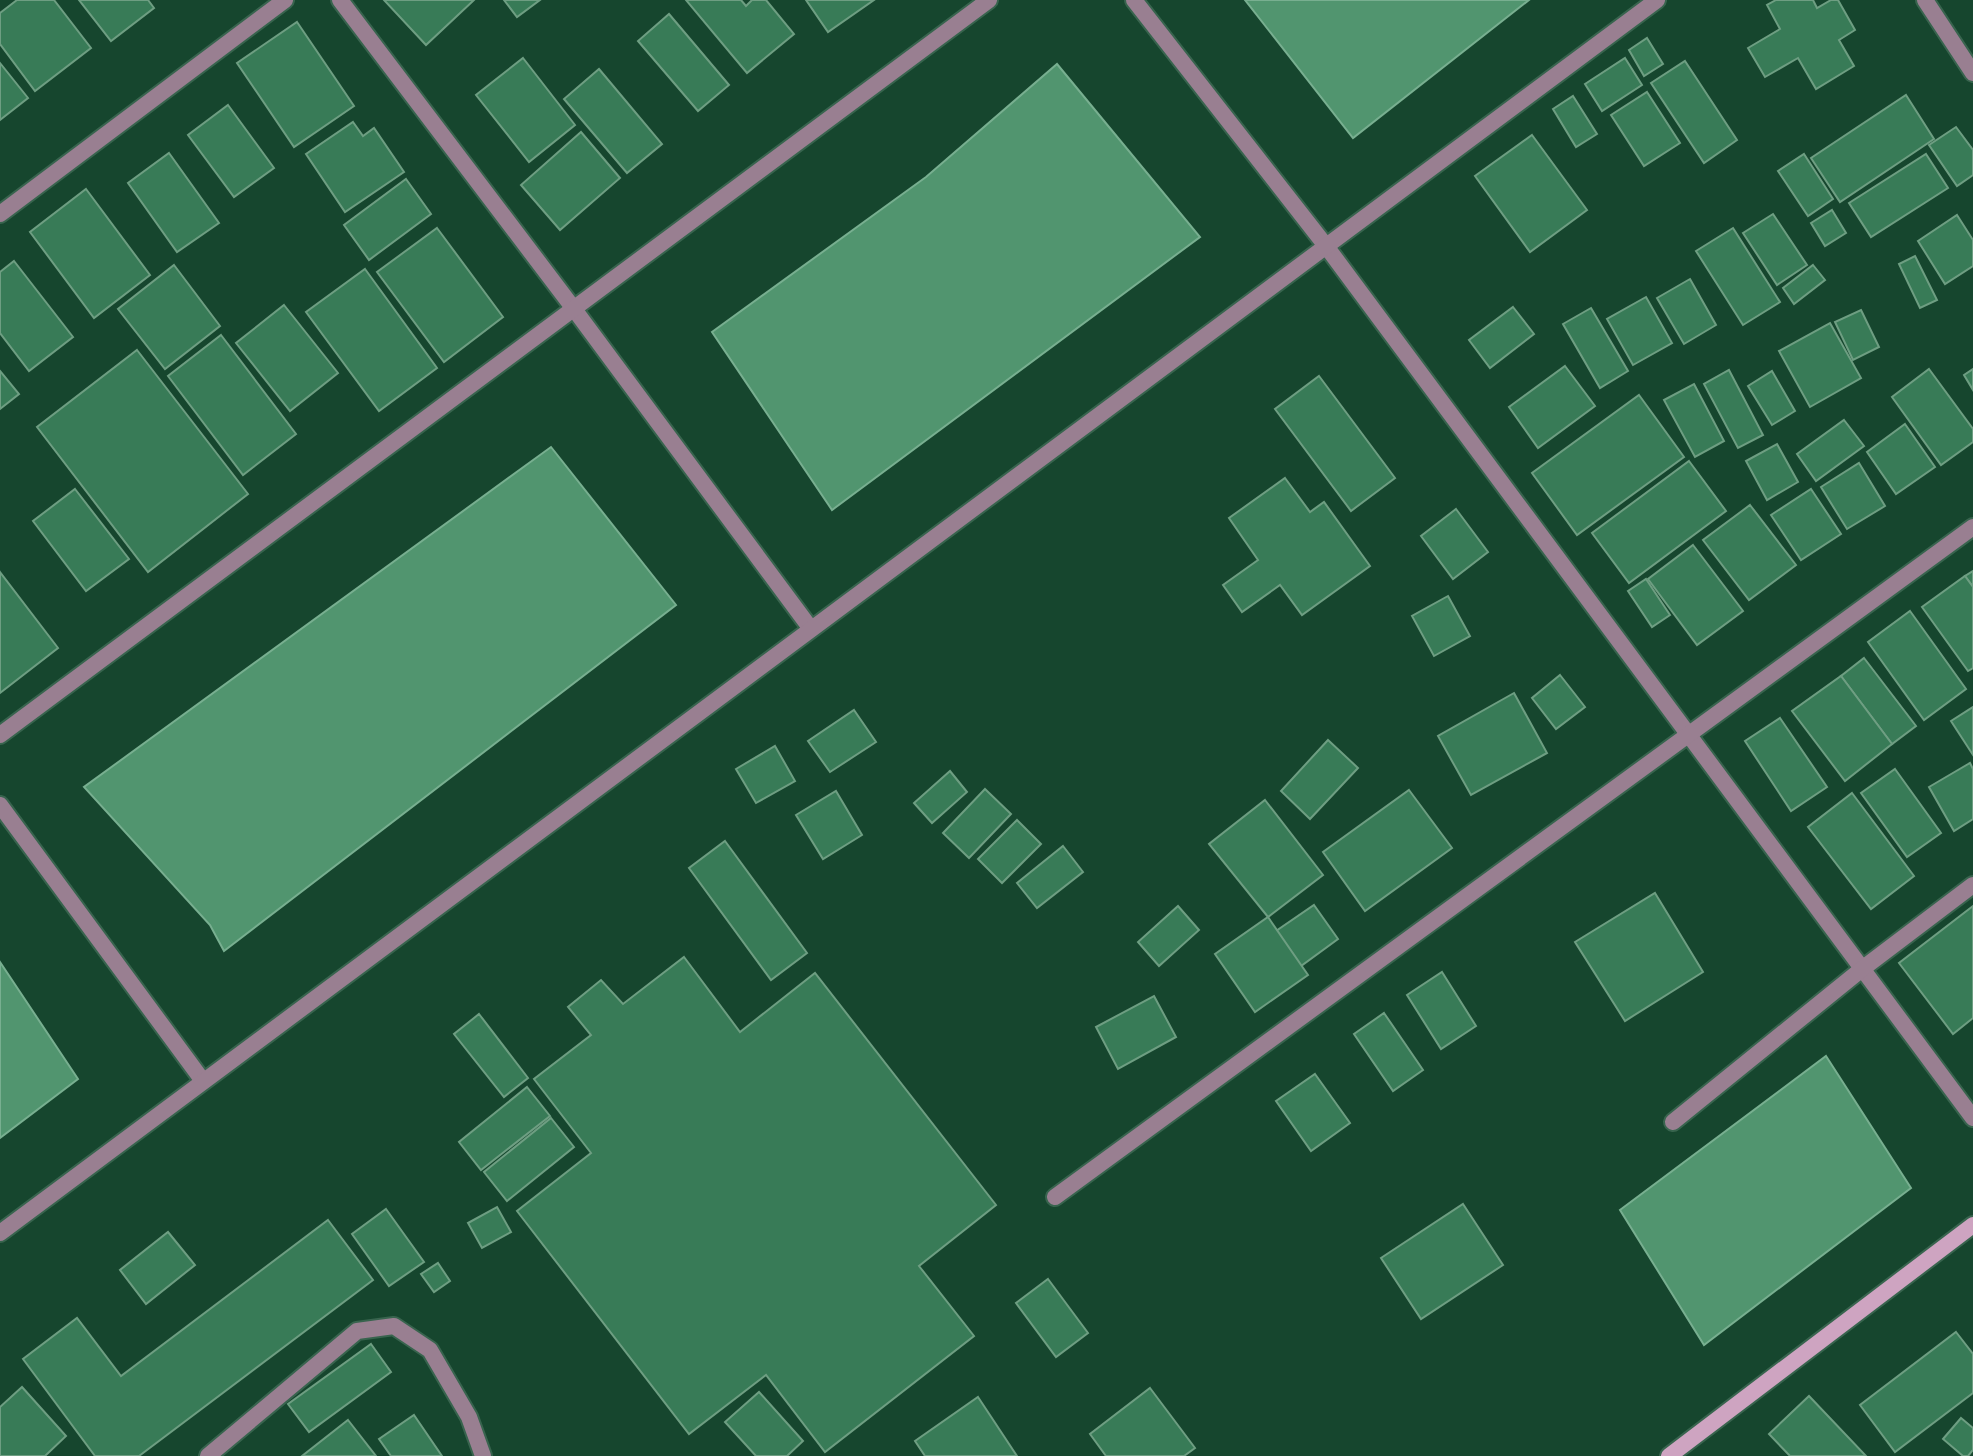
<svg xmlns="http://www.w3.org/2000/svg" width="1973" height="1456" font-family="Commissioner,sans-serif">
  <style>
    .water { fill: #51956f; stroke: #78af90; stroke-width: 2 }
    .building { fill: #387b57; stroke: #6e9e82; stroke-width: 2 }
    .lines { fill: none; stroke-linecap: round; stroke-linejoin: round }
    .service-casing { stroke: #38644e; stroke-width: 20 }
    .minor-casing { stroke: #38644e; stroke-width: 20 }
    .secondary-casing { stroke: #38644e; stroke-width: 20 }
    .service { stroke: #997f91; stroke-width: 16 }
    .minor { stroke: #997f91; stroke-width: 16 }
    .secondary { stroke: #cea4c1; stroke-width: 16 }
  </style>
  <rect width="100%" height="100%" fill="#16462e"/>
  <g class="water">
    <polygon points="1245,0 1529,0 1353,138"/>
    <polygon points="1057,64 1200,237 832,510 712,332 926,177"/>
    <polygon points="551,447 676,605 224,951 210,925 84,787"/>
    <polygon points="0,962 78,1079 0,1138"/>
    <polygon points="1826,1056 1911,1188 1704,1345 1620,1210"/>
  </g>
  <g class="building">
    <polygon points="17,0 54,0 91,48 35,91 0,44 0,13"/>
    <polygon points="79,0 148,0 154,8 111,41"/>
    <polygon points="384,0 474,0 426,45"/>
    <polygon points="504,0 540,0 517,17"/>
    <polygon points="686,0 741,0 746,6 752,0 766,0 794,34 747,73"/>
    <polygon points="806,0 874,0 828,32"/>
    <polygon points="1776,0 1813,0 1817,8 1831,0 1838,0 1855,30 1839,40 1854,66 1816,89 1798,58 1765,77 1748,48 1780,29 1767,5"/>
    <polygon points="669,14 729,85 698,111 638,41"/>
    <polygon points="297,22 354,106 294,147 237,63"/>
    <polygon points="1647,38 1663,64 1644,76 1629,50"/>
    <polygon points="523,58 575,125 529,162 476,95"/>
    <polygon points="1625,58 1642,85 1602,111 1585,84"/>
    <polygon points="1685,61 1737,140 1704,163 1651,83"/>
    <polygon points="0,63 28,98 0,120"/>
    <polygon points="599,69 662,144 627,173 564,99"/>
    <polygon points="1647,92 1680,143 1644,166 1611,115"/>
    <polygon points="1906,95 1934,139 1840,202 1811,158"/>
    <polygon points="1573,96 1597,134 1576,147 1553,109"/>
    <polygon points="228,105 274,168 234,197 188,135"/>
    <polygon points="353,122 363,136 374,128 404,172 345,212 306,154"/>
    <polygon points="1956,127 1973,150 1973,175 1957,186 1929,145"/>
    <polygon points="581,132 620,178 560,230 521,185"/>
    <polygon points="1532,135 1587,210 1530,252 1475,176"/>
    <polygon points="169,153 219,223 177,252 128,183"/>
    <polygon points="1804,154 1833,199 1808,216 1778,171"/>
    <polygon points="1926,154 1948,188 1871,237 1849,203"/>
    <polygon points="406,179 431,214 369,260 344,225"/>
    <polygon points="86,189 150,275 94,318 30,232"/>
    <polygon points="1832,210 1846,233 1825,246 1811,223"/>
    <polygon points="1773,214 1807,265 1777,285 1743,233"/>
    <polygon points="1957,215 1973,240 1973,266 1945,284 1918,241"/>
    <polygon points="437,228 503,317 444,362 377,272"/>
    <polygon points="1733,228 1780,302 1743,325 1696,251"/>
    <polygon points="1915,256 1937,300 1920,308 1899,264"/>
    <polygon points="14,261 73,337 29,371 0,333 0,272"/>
    <polygon points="174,265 220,326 165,369 118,309"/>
    <polygon points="1813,265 1825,280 1794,304 1783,288"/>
    <polygon points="365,269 437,368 379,411 306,312"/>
    <polygon points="1690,279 1716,325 1684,344 1657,298"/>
    <polygon points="1646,297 1672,343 1633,365 1607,319"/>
    <polygon points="284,305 338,373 290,411 236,343"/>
    <polygon points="1513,307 1534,334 1490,368 1469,340"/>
    <polygon points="1591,308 1628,371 1600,388 1563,324"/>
    <polygon points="1861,310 1879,347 1853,360 1835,322"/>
    <polygon points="1830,323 1861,378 1810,407 1779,351"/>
    <polygon points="221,335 296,434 243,475 168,376"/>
    <polygon points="137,350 248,494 148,572 37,427"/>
    <polygon points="1565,366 1595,406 1538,448 1509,407"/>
    <polygon points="1929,369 1973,429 1973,442 1941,465 1892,397"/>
    <polygon points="1973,369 1973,390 1964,375"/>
    <polygon points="1729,370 1763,435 1738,448 1704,384"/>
    <polygon points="0,371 19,394 0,409"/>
    <polygon points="1772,371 1795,411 1772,425 1748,386"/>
    <polygon points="1319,376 1395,478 1351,511 1275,409"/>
    <polygon points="1694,384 1724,441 1695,457 1664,400"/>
    <polygon points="1639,395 1684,457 1577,535 1532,473"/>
    <polygon points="1844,420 1864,446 1816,481 1797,454"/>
    <polygon points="1905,424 1935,467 1896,494 1867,452"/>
    <polygon points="1777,444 1798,482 1767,500 1746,461"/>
    <polygon points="1689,461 1726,511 1629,583 1592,533"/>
    <polygon points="1859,463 1885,506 1847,529 1821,487"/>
    <polygon points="1285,478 1310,512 1324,502 1370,566 1302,615 1280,585 1242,612 1223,585 1258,560 1229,518"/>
    <polygon points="75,489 129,559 86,591 33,521"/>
    <polygon points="1811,489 1841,534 1801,560 1771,515"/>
    <polygon points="1750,505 1796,565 1749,600 1703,540"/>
    <polygon points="1456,509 1488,552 1453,579 1421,536"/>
    <polygon points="1693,545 1743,611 1697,645 1648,579"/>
    <polygon points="1973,571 1973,587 1965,576"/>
    <polygon points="0,572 58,648 0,693"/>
    <polygon points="1965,576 1973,587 1973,668 1968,671 1922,607"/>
    <polygon points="1646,579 1670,615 1652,627 1628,591"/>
    <polygon points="1448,596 1470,636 1434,656 1412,616"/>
    <polygon points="1910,611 1966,689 1924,720 1868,642"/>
    <polygon points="1864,658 1916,726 1892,744 1841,676"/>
    <polygon points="1560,675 1585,707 1556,729 1532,698"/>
    <polygon points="1841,676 1892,744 1845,781 1792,711"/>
    <polygon points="1514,693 1547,753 1471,795 1438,736"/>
    <polygon points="1973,707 1973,755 1951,721"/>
    <polygon points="854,710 876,742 830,772 808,741"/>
    <polygon points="1780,718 1827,787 1791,811 1745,741"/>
    <polygon points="1328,740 1358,768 1310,819 1281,791"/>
    <polygon points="775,746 795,781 756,803 736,769"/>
    <polygon points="1970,763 1973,769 1973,819 1954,831 1929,787"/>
    <polygon points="1895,769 1941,833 1907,857 1861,793"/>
    <polygon points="950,771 967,792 932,823 914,803"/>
    <polygon points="985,789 1011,814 969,858 943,833"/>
    <polygon points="1409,790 1452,848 1365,911 1323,852"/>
    <polygon points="836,791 862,835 823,859 796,815"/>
    <polygon points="1852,793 1914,876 1871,909 1808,827"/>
    <polygon points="1265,800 1323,875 1268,917 1209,844"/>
    <polygon points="1017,820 1041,844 1002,883 978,859"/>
    <polygon points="725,841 807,953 771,980 689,868"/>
    <polygon points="1063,846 1083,872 1037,908 1017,883"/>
    <polygon points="1655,893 1703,972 1625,1021 1575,942"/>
    <polygon points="1314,905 1338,939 1301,966 1276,931"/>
    <polygon points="1178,906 1199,930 1159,966 1138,942"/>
    <polygon points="1973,906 1973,1018 1953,1034 1899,963"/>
    <polygon points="1268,917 1308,975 1255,1012 1215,954"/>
    <polygon points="684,957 740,1032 815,973 996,1205 919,1266 974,1336 825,1452 766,1375 689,1434 517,1211 591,1153 534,1079 591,1035 568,1007 601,980 623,1004"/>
    <polygon points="1442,972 1476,1026 1441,1049 1407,995"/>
    <polygon points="1154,996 1176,1037 1118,1069 1096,1027"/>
    <polygon points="1384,1013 1423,1070 1393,1091 1354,1034"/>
    <polygon points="479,1014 528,1078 504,1097 454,1034"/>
    <polygon points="1315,1074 1350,1123 1311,1151 1276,1101"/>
    <polygon points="527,1087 550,1116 481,1170 459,1142"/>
    <polygon points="551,1118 574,1147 507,1201 484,1172"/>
    <polygon points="1463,1204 1503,1265 1421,1319 1381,1258"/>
    <polygon points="497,1207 511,1232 482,1248 468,1223"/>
    <polygon points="386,1209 424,1262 389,1286 352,1234"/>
    <polygon points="328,1220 373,1280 139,1456 95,1456 23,1359 77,1318 121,1376"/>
    <polygon points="168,1232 195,1265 146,1304 120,1270"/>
    <polygon points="438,1263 450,1281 434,1292 421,1274"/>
    <polygon points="1048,1279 1088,1333 1056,1357 1016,1303"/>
    <polygon points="1956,1332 1973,1354 1973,1393 1895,1452 1860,1405"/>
    <polygon points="371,1344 391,1372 309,1432 288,1404"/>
    <polygon points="22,1387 66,1436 45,1456 0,1456 0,1407"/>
    <polygon points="1150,1388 1195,1448 1184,1456 1106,1456 1090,1434"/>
    <polygon points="759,1392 803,1441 787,1456 756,1456 725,1422"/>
    <polygon points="1809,1396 1866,1456 1790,1456 1769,1434"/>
    <polygon points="978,1397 1017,1456 925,1456 915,1441"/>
    <polygon points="414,1415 442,1456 391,1456 379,1439"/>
    <polygon points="1961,1418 1973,1428 1973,1450 1968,1456 1963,1456 1943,1439"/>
    <polygon points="348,1420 376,1456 302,1456"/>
  </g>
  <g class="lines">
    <g class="service-casing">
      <polyline id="service" points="208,1456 357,1331 394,1326 430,1350 469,1417 483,1456"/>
    </g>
    <g class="minor-casing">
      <g id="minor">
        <polyline points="340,0 574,309 811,629"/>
        <polyline points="1134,0 1326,246 1973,1118"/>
        <polyline points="1925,0 1973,73"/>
        <polyline points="0,214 285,0"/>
        <polyline points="0,735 989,0"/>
        <polyline points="0,805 203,1081"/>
        <polyline points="1673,1122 1862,969 1973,885"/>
        <polyline points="1055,1197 1973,527"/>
        <polyline points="0,1233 1657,0"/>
      </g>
    </g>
    <g class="secondary-casing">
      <polyline id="secondary" points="1669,1456 1973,1225"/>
    </g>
    <use href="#service" class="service"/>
    <use href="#minor" class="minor"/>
    <use href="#secondary" class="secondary"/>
  </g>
</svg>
